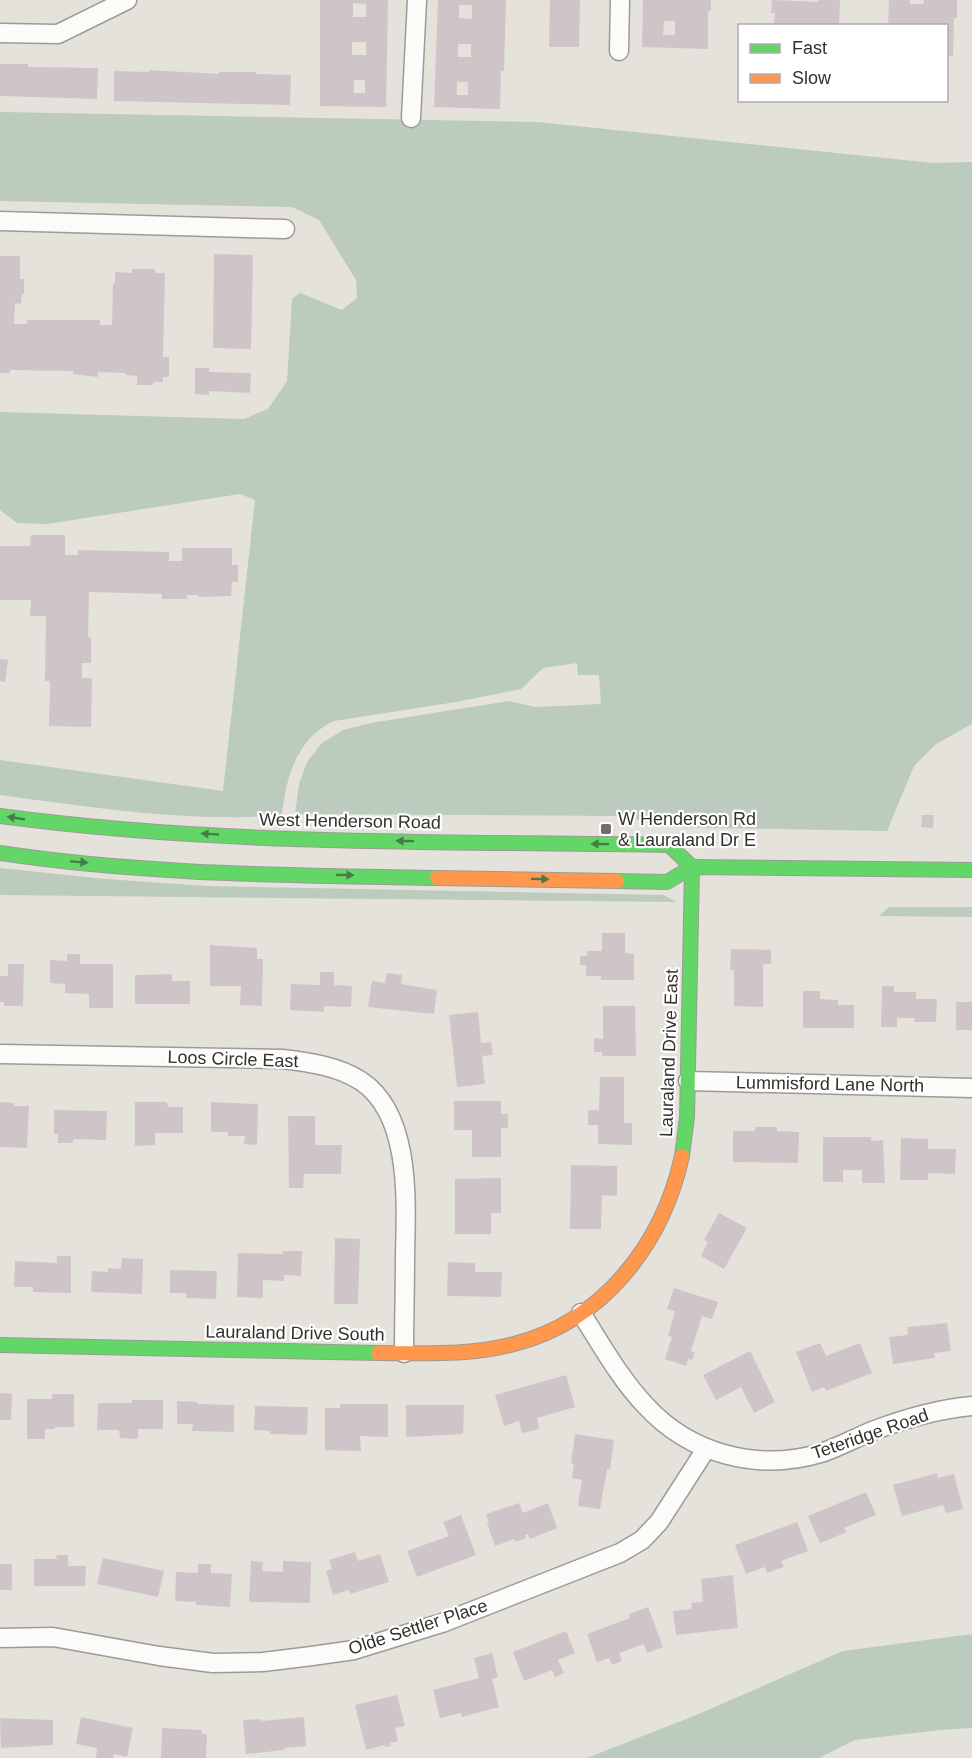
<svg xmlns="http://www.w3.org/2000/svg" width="972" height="1758" font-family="Arial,sans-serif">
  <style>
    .green { fill: #bbcbbe }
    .building { fill: #cfc5c9; fill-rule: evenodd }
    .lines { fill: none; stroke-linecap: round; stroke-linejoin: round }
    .street-casing { stroke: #9d9b96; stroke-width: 21 }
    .fast-casing { stroke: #9d9b96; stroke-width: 16 }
    .slow-casing { stroke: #9d9b96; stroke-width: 16 }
    .street { stroke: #fbfbfa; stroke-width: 18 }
    .fast { stroke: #63d668; stroke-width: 14 }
    .slow { stroke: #ff974d; stroke-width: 14 }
    .oneway { fill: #497b48 }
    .poi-dot { fill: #726f6a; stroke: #fff; stroke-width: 2 }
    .labels { text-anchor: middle; stroke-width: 4.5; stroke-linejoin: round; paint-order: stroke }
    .poi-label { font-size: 18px; fill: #34312d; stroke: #fff; text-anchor: start }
    .street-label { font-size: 18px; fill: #34312d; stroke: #fff }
  </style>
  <rect width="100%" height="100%" fill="#e4e2db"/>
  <g class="green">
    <path d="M0,112L538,122L933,163L972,162V724L936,744L914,766L887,831L664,827L625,816L295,814L299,784L307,762L322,743L343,730L371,723L509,701L535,707L601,704L599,675H578L577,663L543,668L521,689L456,702L334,721C297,738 286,777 282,814C271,815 260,816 250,817C166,819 82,806 0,795V760L223,791L255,500L240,494L47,524L17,523L0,510V412L244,419L268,409L287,381L292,299L300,293L342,310L357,298L356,280L319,220L292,207L0,201Z"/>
    <polygon points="0,868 106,879 206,886 663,895 677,902 0,895"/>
    <polygon points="889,907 972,907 972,917 879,916"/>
    <polygon points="972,1634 972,1728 940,1730 855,1740 819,1758 587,1758 694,1716 843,1651"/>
  </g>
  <g class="building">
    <path d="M320,0H388L386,107L320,106ZM353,3L366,4V17H353ZM352,42H366V55H352ZM354,80H365V93H354Z"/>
    <path d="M438,0H506L504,71H501L500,109L434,107ZM459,5H472V19L459,18ZM458,44H471V57H458ZM457,82H468V95H457Z"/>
    <polygon points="550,0 580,0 579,47 549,47"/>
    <path d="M643,0H711V11H708V49L642,47ZM664,21H675V35H663Z"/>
    <polygon points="772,0 818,2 819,0 840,0 839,26 774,26 775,13 771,13"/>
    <polygon points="889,0 910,0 910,4 923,4 924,0 957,0 957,18 954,18 953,56 946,55 946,26 888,26"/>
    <polygon points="0,64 28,64 28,67 98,68 97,99 0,96"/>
    <polygon points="149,70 219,74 219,72 256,72 256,74 291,75 290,105 114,101 114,71 149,72"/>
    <polygon points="214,254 253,255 251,349 213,348"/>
    <polygon points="0,256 20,256 20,279 24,279 24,294 22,294 21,304 15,303 14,324 27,324 27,320 100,320 100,325 112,325 113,284 115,283 115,272 132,273 132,269 155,269 155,273 165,273 163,357 169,357 169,377 163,377 163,382 153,382 153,385 137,385 137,376 126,375 126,373 98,372 98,377 73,374 73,371 10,370 10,373 0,373"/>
    <polygon points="195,368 209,368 209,372 251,373 250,393 209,391 209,395 195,394"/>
    <polygon points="31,535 65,535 65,555 78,555 78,550 169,552 169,561 182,561 182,548 232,548 232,565 238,565 238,582 232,582 231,596 198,597 198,595 187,595 187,599 162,599 162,594 89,592 88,637 91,637 91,663 82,663 82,678 92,678 91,727 49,726 50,681 45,681 46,616 30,616 31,600 0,600 0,546 30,546"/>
    <polygon points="0,659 8,660 5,682 0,681"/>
    <polygon points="922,815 934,815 933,828 921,827"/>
    <polygon points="602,933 625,933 625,953 634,954 634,980 601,980 601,976 586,976 586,965 580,965 580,956 587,956 587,951 602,951"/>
    <polygon points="210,945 257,948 257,959 263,959 262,1006 240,1005 241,986 210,986"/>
    <polygon points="731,949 771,950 771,964 763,964 763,1007 734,1006 734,970 730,970"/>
    <polygon points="67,954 80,954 80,964 113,964 113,1008 89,1008 89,994 65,993 65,984 50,983 50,960 67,961"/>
    <polygon points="8,964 24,964 23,1006 4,1006 4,1002 0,1002 0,976 8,976"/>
    <polygon points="320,972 334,972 334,985 352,986 351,1007 324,1006 324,1012 290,1010 291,984 320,985"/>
    <polygon points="387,973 402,975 401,984 437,990 434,1014 368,1007 372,981 385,983"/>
    <polygon points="172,974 172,981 190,981 190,1004 135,1004 135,975"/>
    <polygon points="882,986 894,986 894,992 916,992 916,999 937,999 936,1022 914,1022 915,1018 897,1018 897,1027 881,1027"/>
    <polygon points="803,991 820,991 820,999 838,1000 838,1005 854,1005 854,1028 803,1028"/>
    <rect x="956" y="1002" width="16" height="28"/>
    <polygon points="603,1006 635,1006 636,1056 602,1056 602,1052 594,1052 594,1038 603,1039"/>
    <polygon points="478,1012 481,1043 491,1042 493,1055 482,1056 485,1084 457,1087 449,1015"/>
    <polygon points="600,1077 624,1077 624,1123 632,1123 632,1145 598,1144 598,1125 588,1125 588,1110 599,1110"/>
    <polygon points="454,1101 501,1101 501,1114 508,1114 508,1128 501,1128 501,1157 472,1157 472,1130 454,1130"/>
    <polygon points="0,1102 14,1103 14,1106 29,1106 27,1148 0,1147"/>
    <polygon points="135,1102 167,1102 168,1107 183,1107 183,1133 155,1133 155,1145 135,1146"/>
    <polygon points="211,1102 258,1104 257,1145 244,1144 245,1136 228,1136 228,1132 211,1132"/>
    <polygon points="54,1110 107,1111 106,1140 73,1139 73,1143 58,1143 58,1134 54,1134"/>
    <polygon points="288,1116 315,1116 315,1145 342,1145 341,1174 304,1174 303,1188 289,1188"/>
    <polygon points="755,1127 777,1127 777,1131 799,1132 798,1163 733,1162 733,1131 755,1131"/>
    <polygon points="823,1137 871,1137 871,1141 883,1140 885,1183 862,1183 862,1170 843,1170 843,1182 823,1182"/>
    <polygon points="901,1138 928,1139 928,1149 956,1149 955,1174 928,1173 928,1180 900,1180"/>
    <polygon points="571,1165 617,1166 617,1196 602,1195 601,1229 570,1229"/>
    <polygon points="501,1178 501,1213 491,1213 491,1234 455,1234 455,1179"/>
    <polygon points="719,1213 747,1228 724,1269 701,1256 708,1242 704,1240"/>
    <polygon points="335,1238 360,1239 358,1304 334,1304"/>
    <polygon points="283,1251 302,1251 301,1276 284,1275 284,1281 263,1280 263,1298 237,1297 238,1253 283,1254"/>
    <polygon points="57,1256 71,1256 71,1293 33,1292 33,1287 14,1287 15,1261 57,1263"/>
    <polygon points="122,1258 143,1259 142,1294 91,1292 92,1271 108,1272 108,1268 121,1269"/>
    <polygon points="448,1262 475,1263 475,1272 502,1272 501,1297 447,1296"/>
    <polygon points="170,1270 217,1271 216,1299 186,1298 186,1293 170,1293"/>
    <polygon points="674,1288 718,1302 712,1319 702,1316 691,1351 695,1352 692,1360 688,1359 686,1366 665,1359 672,1337 668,1336 675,1311 667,1309"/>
    <polygon points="947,1323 951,1351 934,1353 935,1358 893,1364 889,1337 908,1335 907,1327"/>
    <polygon points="820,1343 826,1356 860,1343 872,1373 826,1391 824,1387 812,1392 796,1352"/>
    <polygon points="750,1351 775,1402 754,1413 741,1387 716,1400 703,1375"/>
    <polygon points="566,1375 575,1407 537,1418 539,1429 522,1433 519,1421 504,1426 495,1395"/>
    <polygon points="0,1393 12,1394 11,1420 0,1420"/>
    <polygon points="52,1394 74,1394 74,1427 55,1427 55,1429 45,1429 45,1439 27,1439 27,1399 52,1399"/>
    <polygon points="132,1400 163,1400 163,1429 138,1429 138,1439 120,1438 119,1430 97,1430 98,1403 132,1403"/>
    <polygon points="177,1401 197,1402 198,1404 234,1405 234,1432 192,1431 193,1424 177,1424"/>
    <polygon points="340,1404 388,1404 388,1437 360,1436 361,1451 325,1450 325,1408 340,1408"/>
    <polygon points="406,1405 464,1405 463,1434 406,1437"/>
    <polygon points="255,1406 308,1407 307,1435 270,1434 270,1431 254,1430"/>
    <polygon points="575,1434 614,1440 610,1469 607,1469 600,1509 578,1506 582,1480 572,1478 574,1464 571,1463"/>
    <polygon points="937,1473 938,1478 954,1474 963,1509 946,1513 943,1505 902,1516 893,1485"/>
    <polygon points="866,1492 876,1515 844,1528 847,1532 820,1543 808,1516"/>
    <polygon points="519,1503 523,1513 548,1503 557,1528 530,1539 528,1534 525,1535 526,1538 516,1542 514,1539 495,1546 487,1523 489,1523 486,1514"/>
    <polygon points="461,1515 476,1555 417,1577 407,1551 449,1536 443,1522"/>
    <polygon points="797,1522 808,1551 781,1561 784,1567 767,1573 765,1567 746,1574 735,1545"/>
    <polygon points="355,1552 358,1561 380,1554 389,1582 350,1594 349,1590 333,1595 326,1571 332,1569 329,1560"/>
    <polygon points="56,1555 68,1555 68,1566 86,1566 85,1586 34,1586 34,1559 57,1559"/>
    <polygon points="103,1558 164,1571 158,1597 97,1584"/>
    <polygon points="251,1561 263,1562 262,1571 283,1572 283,1561 311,1562 310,1603 249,1602"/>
    <rect x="0" y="1564" width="12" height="26"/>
    <polygon points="198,1564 211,1564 211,1573 232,1574 230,1607 196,1605 196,1602 175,1601 176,1572 198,1573"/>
    <polygon points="733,1575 738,1628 676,1635 673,1611 692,1609 691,1603 703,1602 701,1579"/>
    <polygon points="648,1607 663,1647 647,1653 644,1644 619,1653 622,1661 612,1665 609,1658 597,1662 587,1634 630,1618 629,1614"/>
    <polygon points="566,1631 575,1653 558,1660 564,1673 555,1677 552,1670 524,1681 513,1652"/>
    <polygon points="492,1653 498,1677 492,1679 499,1707 462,1717 461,1713 440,1718 433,1690 479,1678 474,1658"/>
    <polygon points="397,1695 405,1726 395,1728 398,1741 390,1743 391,1746 385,1747 384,1745 366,1750 355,1705"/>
    <polygon points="81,1717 133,1728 127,1757 114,1754 113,1758 96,1758 97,1748 76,1744"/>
    <polygon points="304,1717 306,1746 284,1748 285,1750 246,1754 243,1720 261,1719 262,1721"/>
    <polygon points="0,1718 53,1720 53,1745 1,1748"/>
    <polygon points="162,1728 202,1730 202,1734 207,1734 206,1758 161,1758"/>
  </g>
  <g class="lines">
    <g class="street-casing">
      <g id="street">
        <polyline points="0,33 58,34 127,0"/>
        <polyline points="619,51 620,0"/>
        <polyline points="411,118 417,0"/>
        <polyline points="0,221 285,229"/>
        <path d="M0,1054L282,1059C308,1062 338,1066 361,1081C412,1115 406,1203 405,1256C405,1289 404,1321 404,1353"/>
        <polyline points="688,1081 972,1088"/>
        <path d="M581,1313C601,1344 620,1379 646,1406C690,1454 758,1472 821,1453C839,1447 857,1437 875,1430C907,1418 939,1409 972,1406"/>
        <polyline points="0,1638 53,1637 159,1656 213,1663 263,1662 312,1656 354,1650 442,1623 620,1553 642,1540 659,1522 706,1449"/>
      </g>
    </g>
    <g class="fast-casing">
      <g id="fast">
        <path d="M0,816C221,846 446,841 669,845L692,867"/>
        <path d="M0,853C144,875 291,875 437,878"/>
        <polyline points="617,881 667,882 692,867 972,870"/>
        <polyline points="682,1156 687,1117 692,867"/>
        <polyline points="0,1345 378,1353"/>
      </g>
    </g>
    <g class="slow-casing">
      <g id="slow">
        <polyline points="437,878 617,881"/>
        <path d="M378,1353C424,1353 469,1356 514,1344C604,1321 663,1243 682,1156"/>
      </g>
    </g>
    <use href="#street" class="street"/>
    <use href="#fast" class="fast"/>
    <use href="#slow" class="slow"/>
  </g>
  <defs><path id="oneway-solid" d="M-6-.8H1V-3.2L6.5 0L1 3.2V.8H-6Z" transform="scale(1.5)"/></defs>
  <g class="oneway">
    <use href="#oneway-solid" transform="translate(16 818) rotate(-171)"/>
    <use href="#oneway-solid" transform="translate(210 834) rotate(-177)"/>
    <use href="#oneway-solid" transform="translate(405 841) rotate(-179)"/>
    <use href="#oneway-solid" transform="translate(600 844) rotate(-179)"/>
    <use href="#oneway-solid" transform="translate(79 862) rotate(4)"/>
    <use href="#oneway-solid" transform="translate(345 875) rotate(1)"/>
    <use href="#oneway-solid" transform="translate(540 879) rotate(1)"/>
  </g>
  <rect class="poi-dot" x="600" y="823" width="12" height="12" rx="3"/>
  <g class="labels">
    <g class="poi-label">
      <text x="618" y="825">W Henderson Rd<tspan x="618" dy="21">&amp; Lauraland Dr E</tspan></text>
    </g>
    <g class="street-label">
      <text transform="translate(350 821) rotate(1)" y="6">West Henderson Road</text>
      <text transform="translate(669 1053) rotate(-88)" y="6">Lauraland Drive East</text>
      <text transform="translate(233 1059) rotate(2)" y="6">Loos Circle East</text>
      <text transform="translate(830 1084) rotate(1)" y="6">Lummisford Lane North</text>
      <text transform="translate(295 1333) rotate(1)" y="6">Lauraland Drive South</text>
      <text transform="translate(870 1434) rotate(-19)" y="6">Teteridge Road</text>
      <text transform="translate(418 1627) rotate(-18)" y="6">Olde Settler Place</text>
    </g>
  </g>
  <rect x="738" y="24" width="210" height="78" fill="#ffffff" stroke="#aeadab" stroke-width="1.5"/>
  <rect x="750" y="44" width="30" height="9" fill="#63d668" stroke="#aeadab" stroke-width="1.5"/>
  <text x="792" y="54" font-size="18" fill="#34312d">Fast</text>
  <rect x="750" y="74" width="30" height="9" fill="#ff974d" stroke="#aeadab" stroke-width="1.5"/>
  <text x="792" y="84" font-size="18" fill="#34312d">Slow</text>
</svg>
